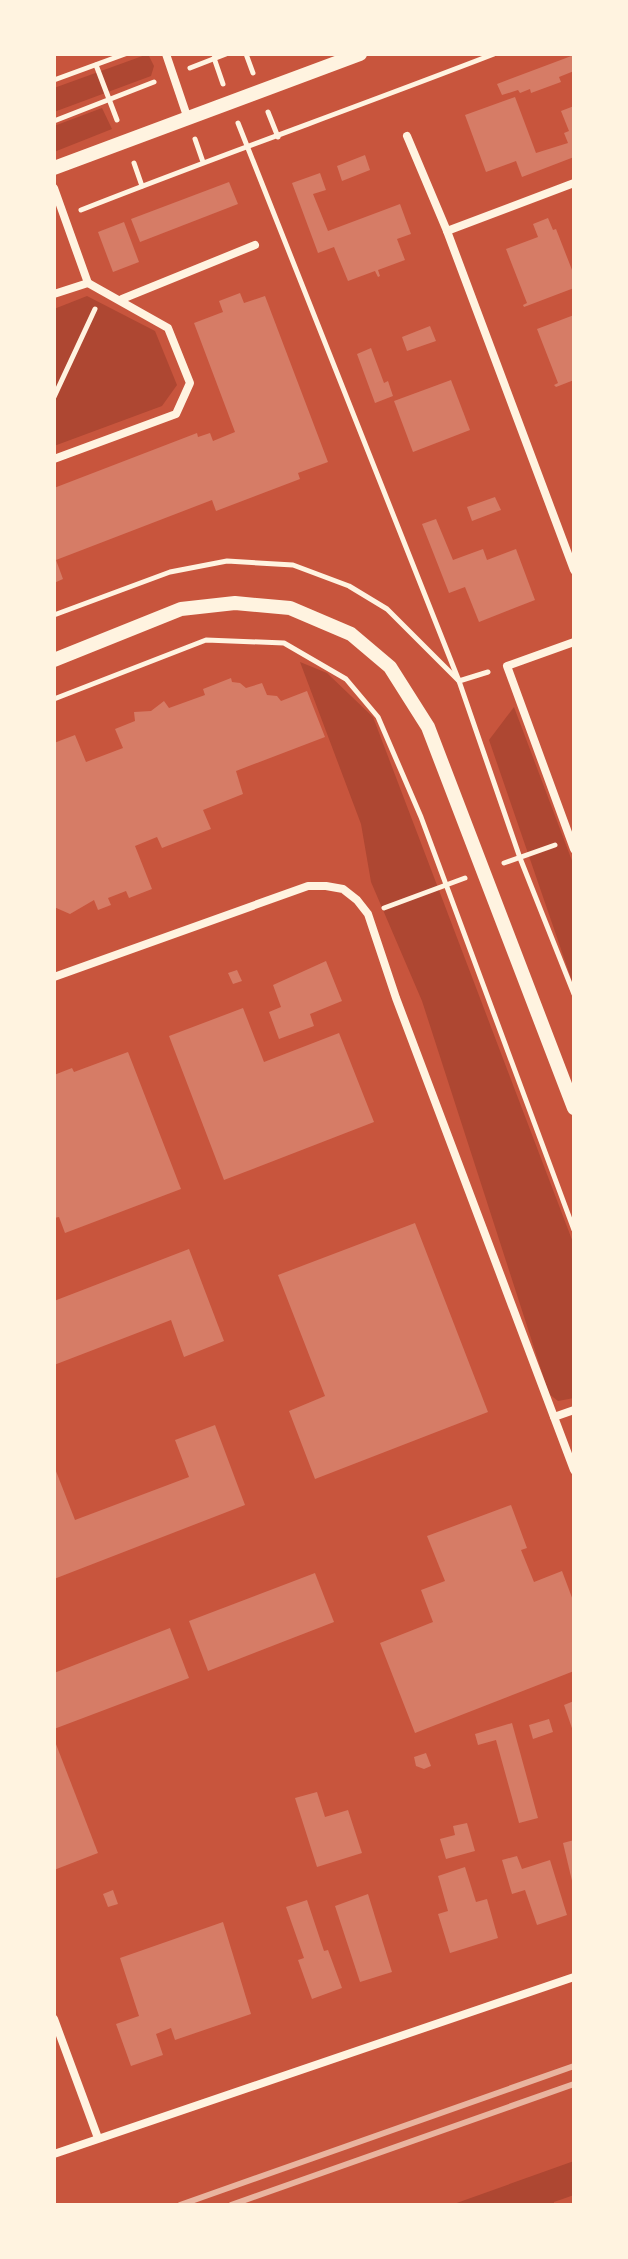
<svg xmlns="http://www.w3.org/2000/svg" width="628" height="2259" font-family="'Public Sans',sans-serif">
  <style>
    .green { fill: #ae4732 }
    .building { fill: #d67c66 }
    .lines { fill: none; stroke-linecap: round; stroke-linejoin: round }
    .path { stroke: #fff3e0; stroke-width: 5 }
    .minor { stroke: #fff3e0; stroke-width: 8 }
    .tertiary { stroke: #fff3e0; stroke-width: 14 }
    .rail { stroke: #e9b49f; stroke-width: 6 }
  </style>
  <rect width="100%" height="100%" fill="#c8553d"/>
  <g class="green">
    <polygon points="148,54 154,66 151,76 54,112 54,88"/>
    <polygon points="102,108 112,129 54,152 54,126"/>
    <polygon points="87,296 155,331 177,385 162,406 54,446 54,309"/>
    <polygon points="300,662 327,673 373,717 574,1245 574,1398 558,1401 549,1394 422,1001 371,882 361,824"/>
    <polygon points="514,707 574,866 574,987 489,740"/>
    <polygon points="574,2161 574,2195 554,2202 554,2205 451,2205"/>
  </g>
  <g class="building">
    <polygon points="574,55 574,71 559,77 561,82 531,93 530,89 520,93 518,90 502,95 497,84"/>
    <polygon points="515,97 536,153 568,143 564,133 569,131 561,111 574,106 574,157 522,177 516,161 486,172 465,115"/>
    <polygon points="365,155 370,170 342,181 337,166"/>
    <polygon points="320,173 326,190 313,194 328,231 400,204 411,234 397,239 405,260 378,270 380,276 378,277 375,271 348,281 334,247 318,253 292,183"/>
    <polygon points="229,182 238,204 140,242 131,219"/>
    <polygon points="548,218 553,230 556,229 574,275 574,288 524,307 523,305 527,303 506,249 538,237 533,224"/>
    <polygon points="124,222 139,262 113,272 98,232"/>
    <polygon points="240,293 244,303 265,296 328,462 298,473 300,479 216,511 212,500 56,560 63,579 54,583 54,488 197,433 198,437 210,433 213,441 235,432 194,323 223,312 219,301"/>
    <polygon points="574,315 574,380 556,387 554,385 558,383 537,329"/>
    <polygon points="430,326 436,341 407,351 402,337"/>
    <polygon points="371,348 384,383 388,381 393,396 375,403 357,354"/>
    <polygon points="451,380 470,430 413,452 394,401"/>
    <polygon points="495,497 501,510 472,521 467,507"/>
    <polygon points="436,519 453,560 483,549 487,560 516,549 535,600 479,622 465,587 449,593 422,524"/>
    <polygon points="231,678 232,682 240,683 246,688 262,683 267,695 277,696 281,701 307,691 325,737 236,771 243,794 203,810 211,829 162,848 157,837 135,846 152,889 129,898 126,891 108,898 111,905 98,910 94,900 70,914 54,907 54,743 75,735 86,762 123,748 115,729 135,721 134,712 151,711 164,701 169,708 205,695 203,689"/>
    <polygon points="326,961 342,1001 310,1014 314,1026 279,1039 269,1012 281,1007 273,985"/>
    <polygon points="237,970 242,981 233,984 228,973"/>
    <polygon points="243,1008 264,1062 339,1033 374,1122 224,1180 169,1036"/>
    <polygon points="128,1052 181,1189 65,1233 59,1217 54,1218 54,1075 72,1068 74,1072"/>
    <polygon points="415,1223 488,1412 315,1479 289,1411 325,1396 278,1275"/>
    <polygon points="189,1249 224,1341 184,1357 171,1320 54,1365 54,1301"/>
    <polygon points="215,1425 245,1505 54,1579 54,1466 75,1520 189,1477 175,1440"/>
    <polygon points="511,1505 527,1548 521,1550 534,1582 562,1571 574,1603 574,1671 415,1733 380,1643 433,1622 421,1590 445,1581 427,1536"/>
    <polygon points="315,1573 334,1622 208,1671 189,1621"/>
    <polygon points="170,1628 189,1678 54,1729 54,1673"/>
    <polygon points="574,1701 574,1734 564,1705"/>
    <polygon points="549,1719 553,1732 533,1739 529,1725"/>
    <polygon points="512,1723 538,1818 519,1823 496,1740 478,1745 475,1734"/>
    <polygon points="54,1739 98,1853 54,1870"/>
    <polygon points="426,1753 431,1766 424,1769 416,1766 414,1757"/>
    <polygon points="317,1792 325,1817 348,1810 362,1853 317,1867 295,1798"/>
    <polygon points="467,1823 475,1851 446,1859 440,1839 455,1835 453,1826"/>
    <polygon points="574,1840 574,1885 573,1885 563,1843"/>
    <polygon points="517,1856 522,1869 550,1860 567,1915 537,1925 525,1890 512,1894 502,1860"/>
    <polygon points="465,1867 476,1902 487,1899 498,1938 450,1953 438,1914 448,1911 438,1876"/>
    <polygon points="113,1890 118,1904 108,1907 103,1894"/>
    <polygon points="368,1894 392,1972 360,1982 335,1906"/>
    <polygon points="307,1900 324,1951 328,1950 342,1988 312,1999 298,1960 304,1958 286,1907"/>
    <polygon points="223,1922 251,2014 175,2040 171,2028 156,2034 163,2055 131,2066 116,2024 139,2016 120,1958"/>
  </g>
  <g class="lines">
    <g class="path">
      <polyline points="246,54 253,73"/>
      <polyline points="214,58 223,84"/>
      <polyline points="96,65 117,120"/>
      <polyline points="190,68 226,54"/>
      <polyline points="54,80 125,54"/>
      <polyline points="268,112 278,137"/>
      <polyline points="54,121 154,82"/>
      <polyline points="238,123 459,681 488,672"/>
      <polyline points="195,139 203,162"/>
      <polyline points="134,163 142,186"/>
      <path d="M81,210C218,156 357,107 494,54"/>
      <polyline points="54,397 95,309"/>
      <polyline points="54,615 170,572 227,561 293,565 349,586 387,609 459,681 520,858 574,994"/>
      <polyline points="54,699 206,640 284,643 346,679 378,717 421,817 574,1230"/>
      <polyline points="504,863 555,845"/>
      <polyline points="384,908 465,878"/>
    </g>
    <g class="minor">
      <polyline points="166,54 188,119"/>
      <polyline points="407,136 447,231 574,570"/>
      <polyline points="54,188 88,283"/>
      <polyline points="447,231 574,183"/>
      <polyline points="54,294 88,283 168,328 190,383 176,414 54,459"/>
      <polyline points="122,299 255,245"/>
      <polyline points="574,642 507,666 574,849"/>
      <polyline points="54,977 308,886 326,886 343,889 357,900 368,914 396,998 574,1470"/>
      <polyline points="554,1417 574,1410"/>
      <polyline points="54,2019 98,2138"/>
      <polyline points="54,2154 574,1977"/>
    </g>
    <g class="tertiary">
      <polyline points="54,168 360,54"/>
      <polyline points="54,660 181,609 235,603 290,608 351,634 390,667 428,727 574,1108"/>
    </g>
    <g class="rail">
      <polyline points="180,2205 574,2066"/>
      <polyline points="231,2205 574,2084"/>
    </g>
  </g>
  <rect width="628" height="2259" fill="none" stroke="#fff3e0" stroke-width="112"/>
</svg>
